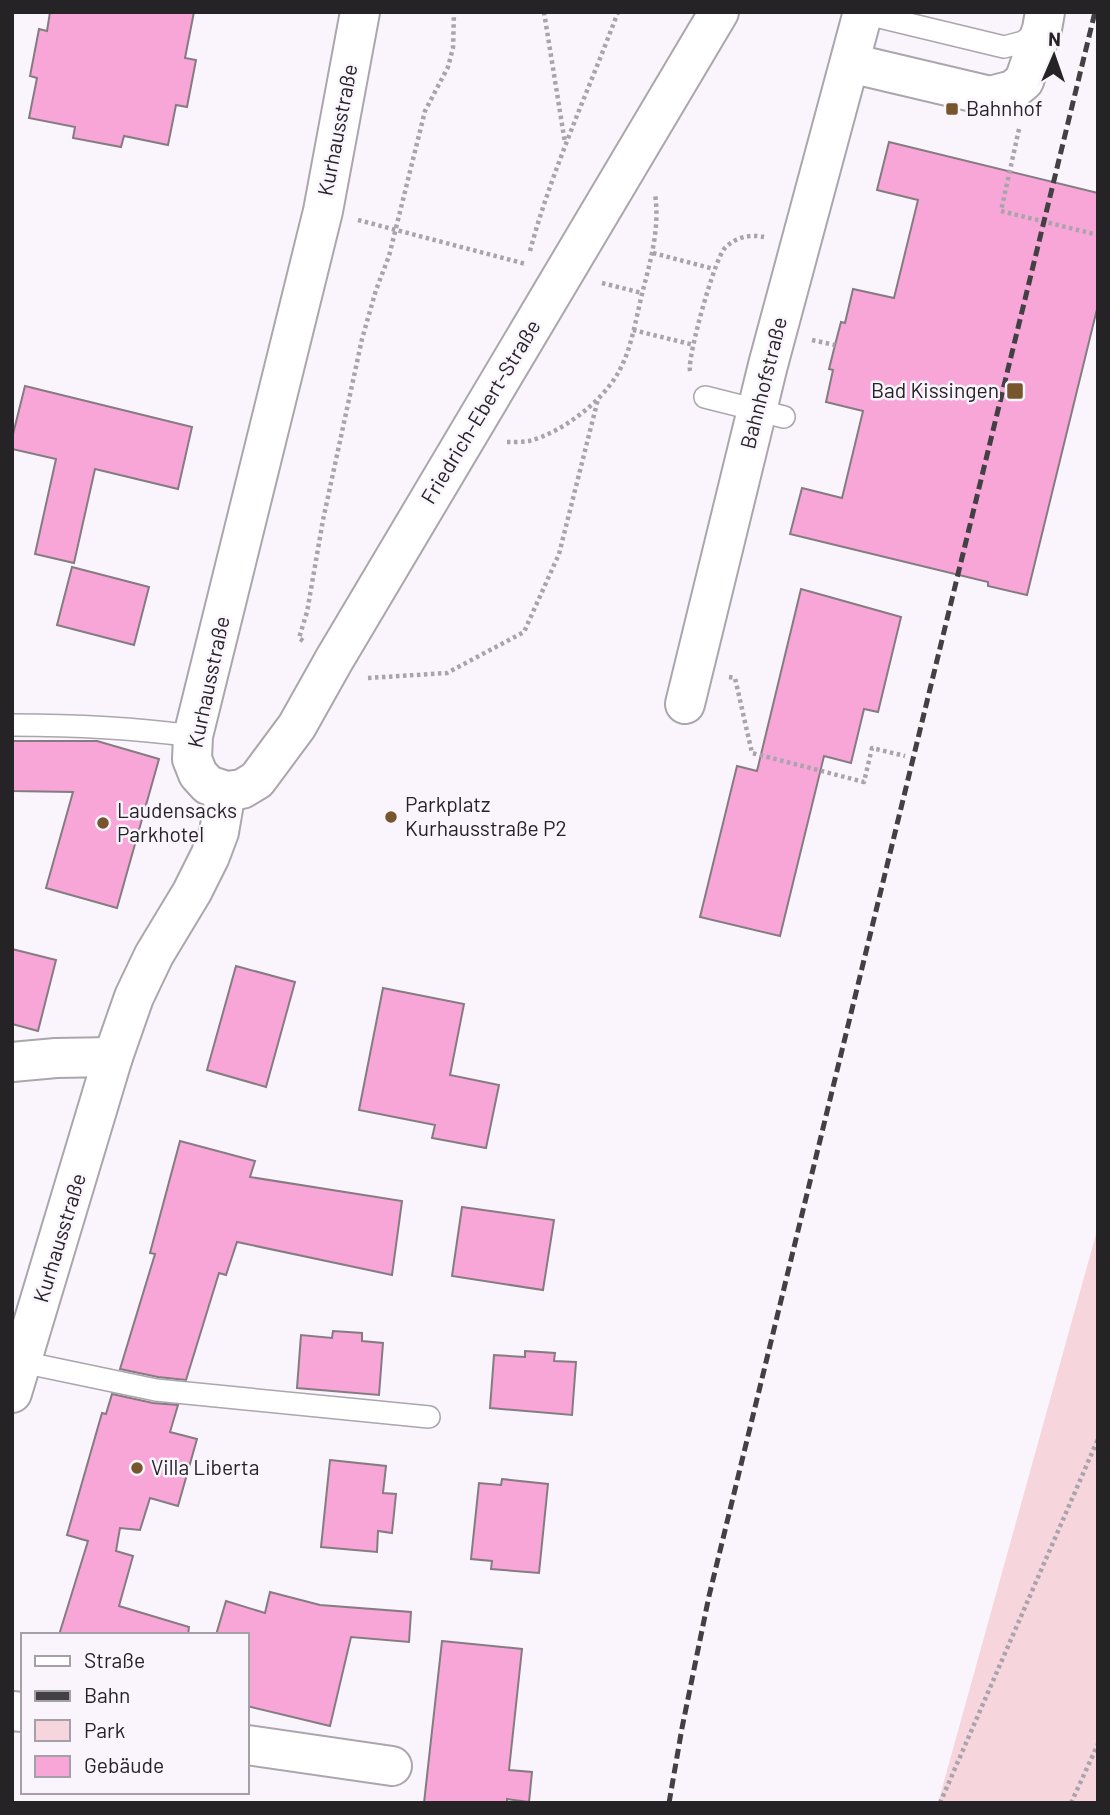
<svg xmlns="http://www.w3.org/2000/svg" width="1110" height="1815" font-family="Barlow,sans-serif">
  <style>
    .green { fill: #f6d5dc }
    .building { fill: #f7a6d7; stroke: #847c81; stroke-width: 2 }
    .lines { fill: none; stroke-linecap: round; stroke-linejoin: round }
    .service-casing { stroke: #aba5ac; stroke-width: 24 }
    .minor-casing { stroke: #aba5ac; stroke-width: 42 }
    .path { stroke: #a9a4ab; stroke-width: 4.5; stroke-dasharray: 3.5 3.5; stroke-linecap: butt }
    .service { stroke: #fff; stroke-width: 21 }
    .minor { stroke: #fff; stroke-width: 38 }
    .rail { stroke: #424043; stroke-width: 5; stroke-dasharray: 10 5; stroke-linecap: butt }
    .poi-dot { fill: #77552d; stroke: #faf4fc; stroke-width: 2.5 }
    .labels { text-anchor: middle; stroke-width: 5; stroke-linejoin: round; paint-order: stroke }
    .poi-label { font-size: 21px; fill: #252326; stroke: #faf4fc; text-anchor: start }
    .street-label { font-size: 21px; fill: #252326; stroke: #faf4fc }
  </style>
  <rect width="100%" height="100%" fill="#faf4fc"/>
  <polygon class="green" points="1098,1227 1098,1803 938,1803"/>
  <g class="building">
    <polygon points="50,12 194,12 185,58 196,60 187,107 176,105 168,145 124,136 121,147 73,138 75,127 29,118 37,78 30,76 39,29 47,31"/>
    <polygon points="889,142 1098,193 1098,305 1027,595 988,586 988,582 790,534 802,488 842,498 863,411 826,402 833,370 829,369 835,345 841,322 845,323 853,289 894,298 918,200 877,190"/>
    <polygon points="25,386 192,427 178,489 95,469 74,563 35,554 56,459 12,449 12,438"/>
    <polygon points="72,567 149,587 134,645 57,625"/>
    <polygon points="801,589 901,617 878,712 864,709 851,763 824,756 780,936 700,917 737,766 757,771"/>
    <polygon points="12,741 97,741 159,759 117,908 46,888 73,792 12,791"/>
    <polygon points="12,949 56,960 38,1031 12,1024"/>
    <polygon points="236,966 295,982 266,1087 207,1070"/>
    <polygon points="383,988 464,1004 450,1075 499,1085 486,1148 432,1138 435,1125 359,1110"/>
    <polygon points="180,1141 255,1161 250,1177 402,1201 392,1275 237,1242 226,1275 219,1273 186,1380 158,1377 120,1369 155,1254 150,1253"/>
    <polygon points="462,1207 554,1220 543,1290 452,1276"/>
    <polygon points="333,1331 362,1333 362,1341 383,1343 379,1395 297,1388 301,1335 332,1338"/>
    <polygon points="525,1351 555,1353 554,1361 576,1362 572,1415 490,1408 494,1355 525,1357"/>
    <polygon points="112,1394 153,1403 178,1405 170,1432 197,1439 178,1506 150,1498 140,1530 120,1528 116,1551 133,1556 119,1606 189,1627 188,1635 59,1635 88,1541 67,1535 102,1413 106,1414"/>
    <polygon points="330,1460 386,1466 383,1493 396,1494 392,1533 378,1531 377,1552 321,1547"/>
    <polygon points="502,1479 548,1484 539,1573 491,1569 492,1561 471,1559 479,1483 501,1485"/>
    <polygon points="270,1592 320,1605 411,1612 409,1642 351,1637 330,1726 247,1706 247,1635 216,1635 226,1601 265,1613"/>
    <polygon points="442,1641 522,1649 509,1770 532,1772 529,1802 507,1799 507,1803 424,1803"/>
  </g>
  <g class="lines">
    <g class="service-casing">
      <g id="service">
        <polyline points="863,13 1004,47 1023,42 1041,29"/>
        <polyline points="705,397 784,417"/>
        <path d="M12,725C73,725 133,728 193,736"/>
        <polyline points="22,1362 156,1390 429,1417"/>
      </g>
    </g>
    <g class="minor-casing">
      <g id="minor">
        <polyline points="360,12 323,211 193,736 192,759 198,774 208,785 226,791 242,789 257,780 297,726 334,660 719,12"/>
        <polyline points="850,63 990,96 1013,90 1024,81 1042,29 1045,12"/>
        <polyline points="685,704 768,365 863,12"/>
        <polyline points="12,1062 56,1058 113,1057"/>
        <polyline points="12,1393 113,1057 134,997 154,955 192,892 210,856 219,832 226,791"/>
        <polyline points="12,1711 23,1712"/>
        <polyline points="247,1745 392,1766"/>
      </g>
    </g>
    <g class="path">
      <polyline points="544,12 565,143"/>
      <polyline points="1019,129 1001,211 1098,235"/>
      <polyline points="358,220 526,264"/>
      <path d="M530,251C552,169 588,92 618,12"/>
      <polyline points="653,253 714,269"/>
      <polyline points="602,283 642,293"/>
      <polyline points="633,330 694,345"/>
      <polyline points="812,340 835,345"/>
      <path d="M690,371C687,358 715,257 725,248C736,237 749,234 764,237"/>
      <path d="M507,442C514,442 522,442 529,441C561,433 602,402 618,373C632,349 636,317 643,290C651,259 660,227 655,194"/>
      <polyline points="303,641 299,638 307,612 323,520 362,339 376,290 389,256 425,111 448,67 453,48 454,12"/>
      <polyline points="729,677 735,678 752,753 864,782 872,748 905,756"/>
      <polyline points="368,678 447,673 524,632 559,554 598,399"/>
      <polyline points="940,1803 1098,1439"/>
      <polyline points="1071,1803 1098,1744"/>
    </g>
    <use href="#service" class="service"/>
    <use href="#minor" class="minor"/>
    <polyline class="rail" points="669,1803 682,1728 709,1596 1095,12"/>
  </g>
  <g class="poi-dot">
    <rect x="945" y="102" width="14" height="14" rx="3.5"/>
    <rect x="1006" y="382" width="18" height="18" rx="3.5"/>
    <circle cx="391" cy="817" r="7"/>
    <circle cx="103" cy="823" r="7"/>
    <circle cx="137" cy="1468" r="7"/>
  </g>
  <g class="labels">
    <g class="poi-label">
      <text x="966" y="116">Bahnhof</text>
      <text x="999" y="398" text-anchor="end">Bad Kissingen</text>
      <text x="405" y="812">Parkplatz<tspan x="405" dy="24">Kurhausstraße P2</tspan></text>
      <text x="117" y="818">Laudensacks<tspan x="117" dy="24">Parkhotel</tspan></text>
      <text x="151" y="1475">Villa Liberta</text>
    </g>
    <g class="street-label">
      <text transform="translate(338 130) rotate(-79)" y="7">Kurhausstraße</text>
      <text transform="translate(764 383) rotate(-76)" y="7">Bahnhofstraße</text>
      <text transform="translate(481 412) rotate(-59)" y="7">Friedrich-Ebert-Straße</text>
      <text transform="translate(209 682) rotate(-78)" y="7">Kurhausstraße</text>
      <text transform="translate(60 1238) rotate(-73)" y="7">Kurhausstraße</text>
    </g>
  </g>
  <rect width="1110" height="1815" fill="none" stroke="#252326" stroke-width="28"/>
  <rect x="21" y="1633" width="228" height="161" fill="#faf4fc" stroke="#a5a0a6" stroke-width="2"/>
  <rect x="35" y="1656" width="35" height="10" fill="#ffffff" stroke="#a5a0a6" stroke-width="2"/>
  <text x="84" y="1668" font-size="21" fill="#252326">Straße</text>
  <rect x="35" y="1691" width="35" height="10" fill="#424043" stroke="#a5a0a6" stroke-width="2"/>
  <text x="84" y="1703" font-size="21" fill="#252326">Bahn</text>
  <rect x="35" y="1720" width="35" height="21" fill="#f6d5dc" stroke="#a5a0a6" stroke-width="2"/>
  <text x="84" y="1738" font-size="21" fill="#252326">Park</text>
  <rect x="35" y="1756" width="35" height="21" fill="#f7a6d7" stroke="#a5a0a6" stroke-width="2"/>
  <text x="84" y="1773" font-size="21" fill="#252326">Gebäude</text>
  <g transform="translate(1054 56) rotate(2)" stroke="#faf4fc" stroke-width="5" paint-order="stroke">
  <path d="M0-5L12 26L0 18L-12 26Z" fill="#252326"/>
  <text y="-10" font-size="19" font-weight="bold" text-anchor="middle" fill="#252326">N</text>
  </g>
</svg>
